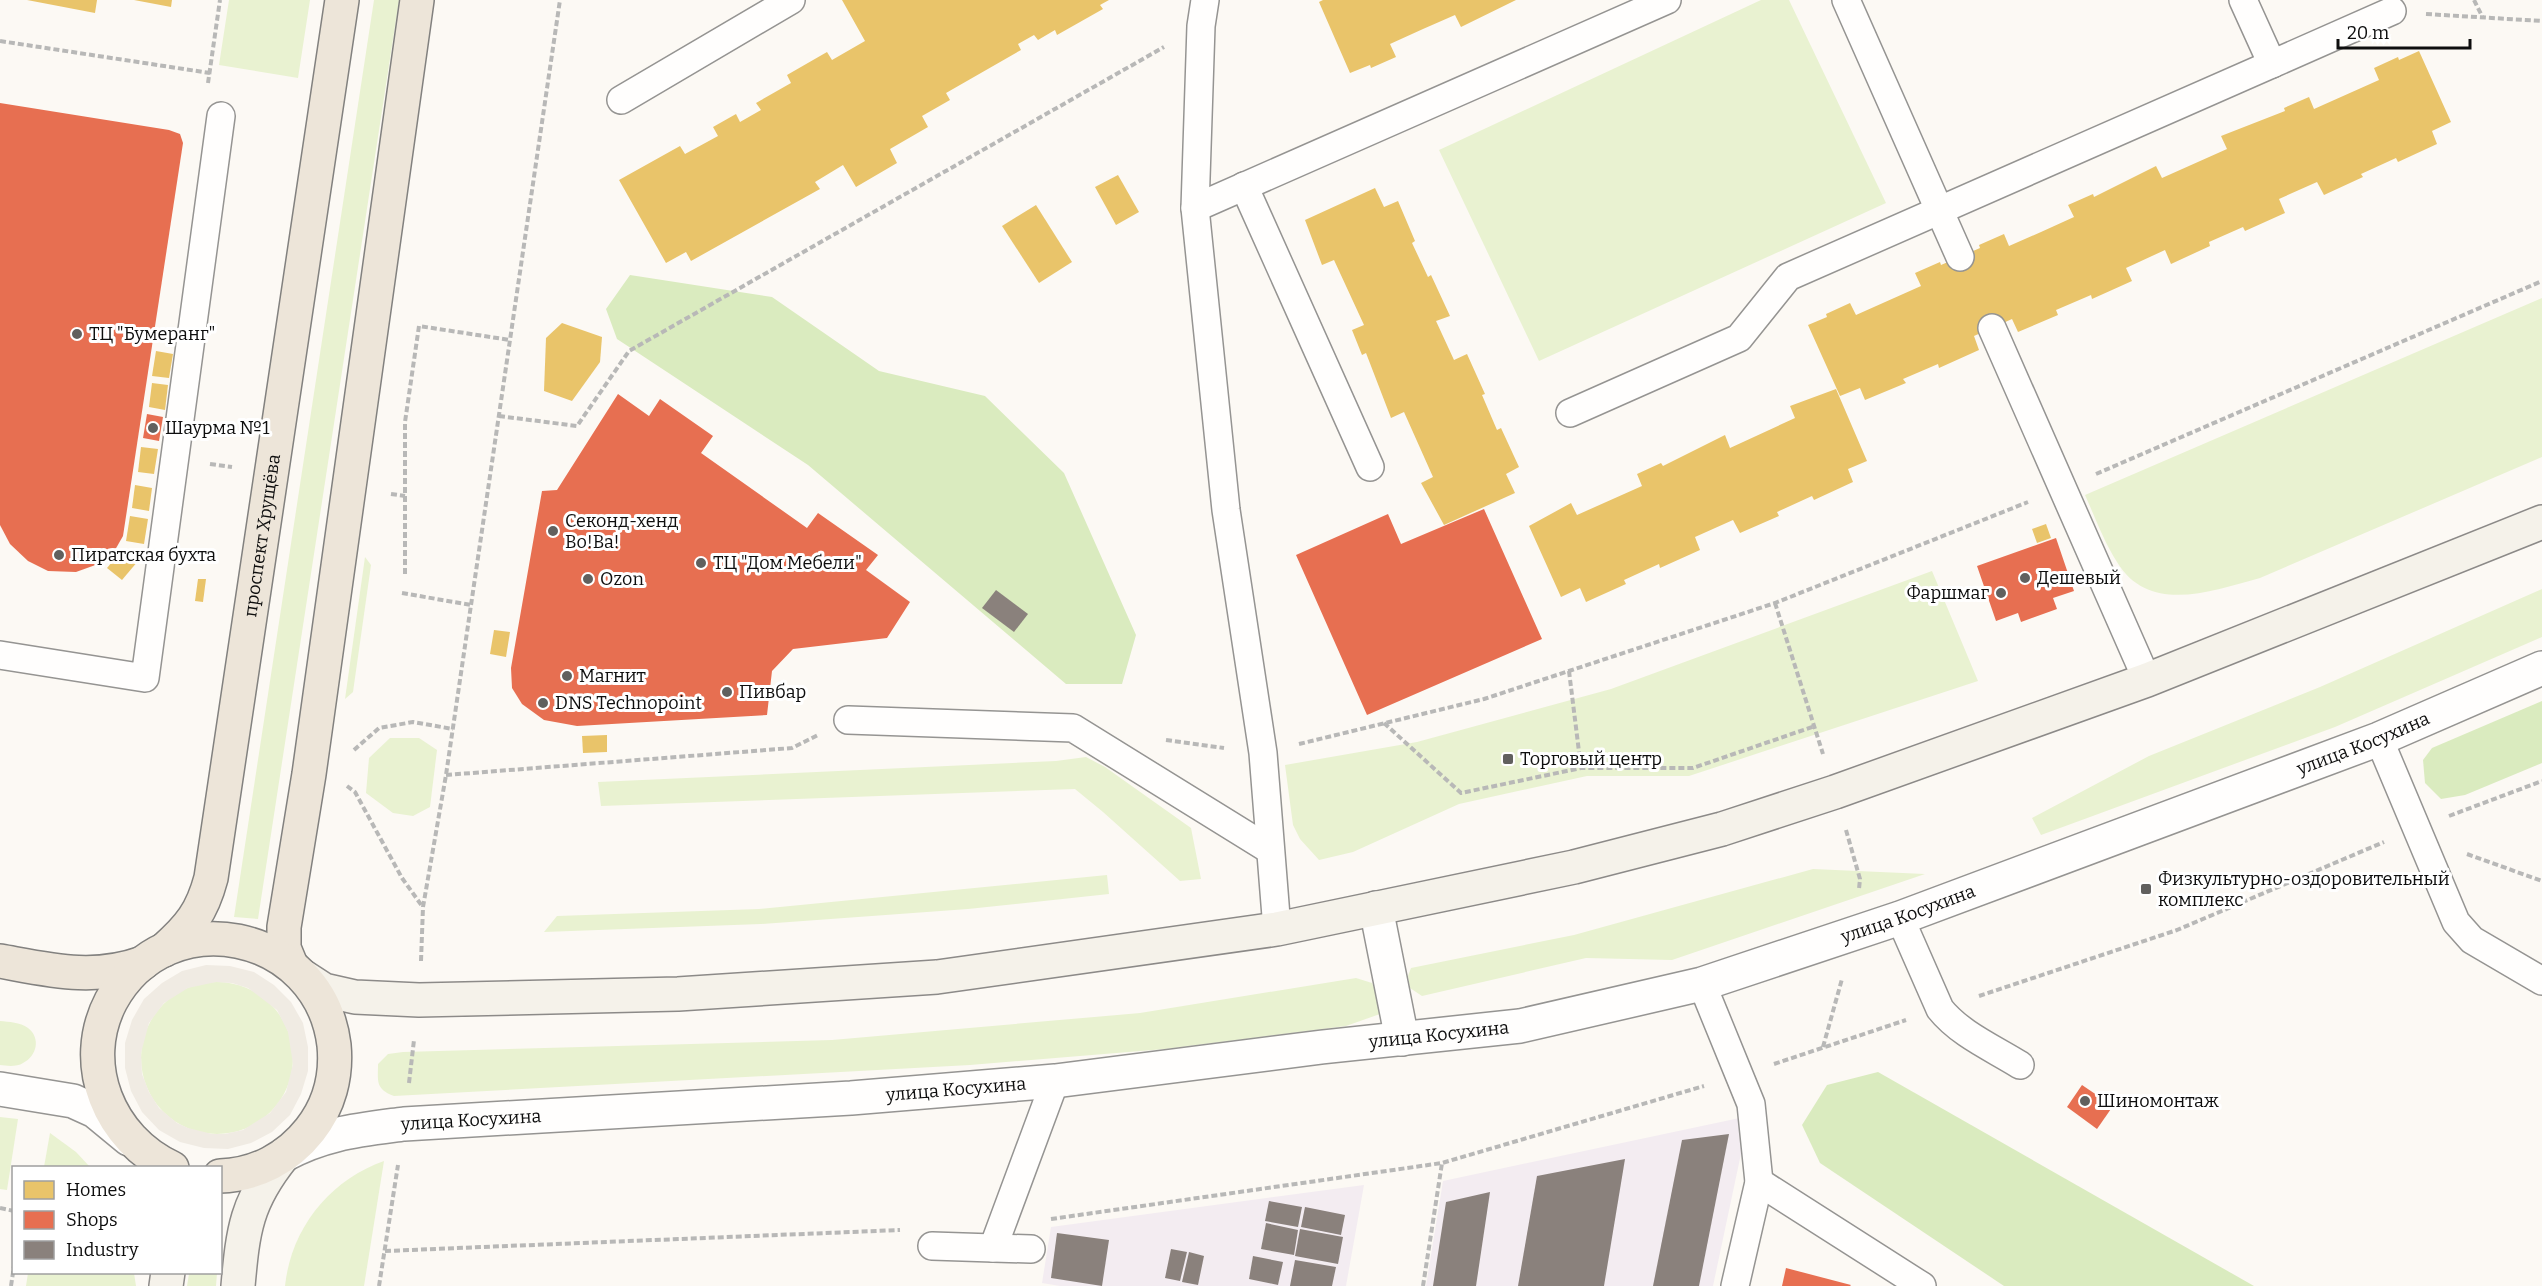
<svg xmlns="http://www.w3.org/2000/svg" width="2542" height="1286" font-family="Bitter,serif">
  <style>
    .industrial { fill: #f3ecf1 }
    .green { fill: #e9f2d1 }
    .forest { fill: #daebbf }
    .plaza { fill: #f0ebe3; fill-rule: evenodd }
    .homes { fill: #e9c46a }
    .shops { fill: #e76f51 }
    .industry { fill: #8a817c }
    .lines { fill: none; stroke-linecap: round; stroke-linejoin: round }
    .service-casing { stroke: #959492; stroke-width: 30 }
    .minor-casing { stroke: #959492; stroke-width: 36 }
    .secondary-casing { stroke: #8c8a88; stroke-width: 36 }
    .primary-casing { stroke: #82817f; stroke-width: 36 }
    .path { stroke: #b8b8b7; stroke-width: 4; stroke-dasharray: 6 3; stroke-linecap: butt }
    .service { stroke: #fffefd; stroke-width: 27 }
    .minor { stroke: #fffefd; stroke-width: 33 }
    .secondary { stroke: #f5f2ea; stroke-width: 33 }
    .primary { stroke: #ede5d9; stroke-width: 33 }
    .poi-dot { fill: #61605e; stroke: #fff; stroke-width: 2 }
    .labels { text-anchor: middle; stroke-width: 6; stroke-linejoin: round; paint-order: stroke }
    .poi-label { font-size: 18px; fill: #0e0e0e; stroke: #fff; text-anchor: start }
    .street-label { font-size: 18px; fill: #0e0e0e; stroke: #fff }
  </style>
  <rect width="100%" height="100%" fill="#fcf9f4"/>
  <g class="industrial">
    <polygon points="1749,1116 1713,1286 1426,1286 1443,1181"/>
    <polygon points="1364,1185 1346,1286 1060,1286 1042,1283 1051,1227"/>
  </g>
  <g class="green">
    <polygon points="229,0 310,0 298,78 219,65"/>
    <polygon points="374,0 399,0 258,919 234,917"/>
    <polygon points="1761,0 1789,0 1886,203 1539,361 1439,150"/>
    <path d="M2542,298V457L2260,578C2212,591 2149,615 2117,562C2104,542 2095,517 2085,495Z"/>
    <polygon points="365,557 371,565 353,692 345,699"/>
    <polygon points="1932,571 1978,681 1689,776 1587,776 1459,804 1353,852 1319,860 1300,839 1293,825 1285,765 1417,742 1611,689"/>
    <polygon points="2542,589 2542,637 2335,727 2041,835 2032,818 2149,756 2320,687"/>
    <polygon points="390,738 419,738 437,750 430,807 413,816 393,813 366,793 369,758"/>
    <polygon points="1086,757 1105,767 1191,828 1201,879 1180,881 1103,812 1075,789 601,806 598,782 1056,761"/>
    <polygon points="1813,869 1925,874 1672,960 1586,958 1422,996 1410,988 1408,976 1411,968 1574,935"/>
    <polygon points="1107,875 1109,894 968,909 761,924 544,932 557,916 759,909"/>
    <path d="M1356,978L1372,983L1381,1001L1380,1014L1346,1026L1165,1049L970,1065L394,1096C375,1089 378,1081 378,1064L388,1054L403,1052L832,1040L1140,1013Z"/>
    <circle cx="217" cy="1058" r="76"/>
    <path d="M0,1021C9,1022 20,1022 28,1028C41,1038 37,1056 23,1063C17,1067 7,1066 0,1065Z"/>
    <polygon points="0,1117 18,1119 7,1190 0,1189"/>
    <polygon points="50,1133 76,1152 90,1167 44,1167"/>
    <path d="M384,1161L364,1286H285C291,1228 330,1180 384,1161Z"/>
    <polygon points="28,1273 134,1273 136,1286 26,1286"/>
    <polygon points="189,1274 217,1273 216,1286 187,1286"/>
  </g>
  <g class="forest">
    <polygon points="630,275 772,297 879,371 985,396 1064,473 1136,635 1122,684 1066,684 808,465 617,339 606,309"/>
    <polygon points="2542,701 2542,763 2465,795 2441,799 2425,783 2423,760 2432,748"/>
    <polygon points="1878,1072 2254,1286 2004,1286 1820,1163 1802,1125 1827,1085"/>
  </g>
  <path class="plaza" d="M206,965L230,966L254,972L274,985L291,1002L303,1023L308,1047V1071L301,1094L290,1115L272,1132L251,1143L228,1149L204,1148L180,1142L159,1130L142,1112L131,1091L125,1068V1043L132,1020L144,999L162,983L182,971ZM216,982L232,983L248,988L277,1010L288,1032L293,1064L286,1092L270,1113L243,1130L225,1134H212L188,1128L177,1123L159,1108L149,1092L142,1074L141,1053L149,1023L164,1003L188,988Z"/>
  <g class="homes">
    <polygon points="27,0 97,0 95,13"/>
    <polygon points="134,0 172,0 171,7"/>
    <polygon points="842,0 1109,0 1100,5 1103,9 1057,35 1055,30 1038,40 1034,35 1018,44 1021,50 946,93 950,100 922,116 928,127 890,149 897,163 856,187 843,165 815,182 820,189 691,261 686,252 666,263 619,180 680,146 685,154 718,136 713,127 736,114 740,122 761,110 756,103 791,83 787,75 827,52 832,60 865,41"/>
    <polygon points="1323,0 1516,0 1461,27 1455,15 1423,29 1390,44 1396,57 1371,68 1370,65 1350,73 1319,2"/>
    <polygon points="2419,51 2451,122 2432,131 2437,144 2398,162 2396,158 2361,174 2363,177 2324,195 2317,182 2279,199 2285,213 2245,231 2243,227 2209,242 2210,246 2171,264 2165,250 2126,268 2132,281 2092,299 2091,295 2056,310 2058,315 2018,332 2012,319 1974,336 1979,350 1939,368 1938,364 1903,379 1906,383 1865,400 1860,388 1840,396 1808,325 1827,317 1826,314 1850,303 1856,315 1921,286 1915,273 1940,262 1941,265 1980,248 1979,245 2004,234 2009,246 2041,232 2074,217 2068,205 2093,194 2094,197 2156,166 2162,178 2227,149 2221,136 2285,111 2284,108 2309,97 2314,109 2379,80 2374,68 2398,57 2399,60"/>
    <polygon points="1118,175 1139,212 1116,225 1095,187"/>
    <polygon points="1375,188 1384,207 1398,201 1415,241 1412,243 1428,277 1431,275 1450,316 1436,321 1454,360 1467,354 1485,394 1482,395 1497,430 1501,428 1519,467 1506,474 1515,493 1444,525 1421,483 1433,477 1404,412 1391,418 1366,353 1362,355 1352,330 1364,325 1334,260 1322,265 1305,220"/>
    <polygon points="1036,205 1072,262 1039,283 1002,226"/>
    <polygon points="562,323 602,337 600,362 572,401 544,391 546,338"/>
    <polygon points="156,351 173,354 169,378 152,376"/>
    <polygon points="152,383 168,385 165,410 149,407"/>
    <polygon points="1836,389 1867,461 1848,469 1853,482 1814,500 1812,496 1777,512 1779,516 1740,533 1733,520 1695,537 1700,550 1660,568 1659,564 1624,580 1626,584 1586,602 1580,588 1561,597 1529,526 1571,503 1577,515 1642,486 1637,474 1661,463 1663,466 1725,435 1730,448 1795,418 1790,406"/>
    <polygon points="141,447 158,449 154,474 138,472"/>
    <polygon points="135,485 152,488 149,511 132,508"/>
    <polygon points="130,516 148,519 144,544 126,541"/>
    <polygon points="2046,524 2051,538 2037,543 2032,529"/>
    <polygon points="123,549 138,561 122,580 107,568"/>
    <polygon points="198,579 206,579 203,602 195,601"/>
    <polygon points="494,630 510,632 506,657 490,654"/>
    <polygon points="607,735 607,752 583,753 582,736"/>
  </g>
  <g class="shops">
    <polygon points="0,103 169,130 180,134 183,143 123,536 115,550 101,563 76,572 48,571 28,561 10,544 0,525"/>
    <polygon points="618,394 649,416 660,399 713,436 701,453 807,528 818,513 878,555 866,570 910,602 887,638 793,649 772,671 767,715 577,726 544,720 522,704 512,688 511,668 542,491 557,490"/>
    <polygon points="147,414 163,417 159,441 143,438"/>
    <polygon points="1484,509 1542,639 1367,715 1296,555 1388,514 1401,544"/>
    <polygon points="2056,538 2074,591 2053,598 2057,609 2021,622 2018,613 1996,621 1977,566"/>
    <polygon points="2082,1085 2113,1106 2097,1129 2067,1107"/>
    <polygon points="1786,1268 1851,1285 1850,1286 1782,1286"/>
  </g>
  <g class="industry">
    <polygon points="996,590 1028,614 1014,632 982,608"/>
    <polygon points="1729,1134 1699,1286 1653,1286 1682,1140"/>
    <polygon points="1625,1159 1604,1286 1518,1286 1537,1176"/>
    <polygon points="1490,1192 1476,1286 1433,1286 1446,1202"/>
    <polygon points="1269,1201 1302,1207 1298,1227 1265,1221"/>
    <polygon points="1305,1207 1345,1215 1341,1235 1301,1227"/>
    <polygon points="1266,1223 1298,1230 1294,1255 1261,1249"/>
    <polygon points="1300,1229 1343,1237 1338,1264 1295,1256"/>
    <polygon points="1057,1233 1109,1240 1102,1286 1051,1278"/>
    <polygon points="1171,1249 1187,1252 1180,1281 1165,1278"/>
    <polygon points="1189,1252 1204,1256 1198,1285 1182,1282"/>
    <polygon points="1253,1256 1283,1262 1278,1285 1249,1279"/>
    <polygon points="1295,1260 1336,1267 1332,1286 1290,1286"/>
  </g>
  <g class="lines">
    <g class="service-casing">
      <g id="service">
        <polyline points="1205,0 1201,26 1195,208 1226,510 1263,753 1277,929"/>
        <polyline points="1846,0 1960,257"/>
        <polyline points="2272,64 2392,11"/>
        <polyline points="621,100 791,0"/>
        <polyline points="1244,186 1370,467"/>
        <polyline points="1195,208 1667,0"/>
        <polyline points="1992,328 2147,680"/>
        <polyline points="1570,413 1739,338 1788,277 2272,64 2243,0"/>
        <polyline points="0,655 145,678 221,116"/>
        <polyline points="848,720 1073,728 1270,850"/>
        <polyline points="2379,739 2456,922 2472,940 2542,981"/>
        <path d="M1900,918L1940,1009C1960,1034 1993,1048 2020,1065"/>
        <polyline points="1702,984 1751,1104 1759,1182 1735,1286"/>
        <polyline points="1759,1182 1922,1286"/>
        <polyline points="932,1246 993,1248 1055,1081"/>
        <polyline points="993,1248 1031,1249"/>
      </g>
    </g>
    <g class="minor-casing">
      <g id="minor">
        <polyline points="1376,908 1402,1039"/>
        <polyline points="0,1089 73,1101 95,1111 129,1139"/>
        <path id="s1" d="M284,1155C324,1133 359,1130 404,1124L851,1098L1055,1081L1322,1047L1520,1026L1702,984L1900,918L2379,739L2542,668"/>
      </g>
    </g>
    <g class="secondary-casing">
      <g id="secondary">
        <polyline points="304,977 324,990 355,997 419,1000 678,994 937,977 1277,929 1574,867 1722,829 1835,792 2147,680 2542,522"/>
        <polyline points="166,1286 168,1272"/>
        <path d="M238,1286C243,1230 246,1202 283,1156"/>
      </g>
    </g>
    <g class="primary-casing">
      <g id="primary">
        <path id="s2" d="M164,950C190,927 202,912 211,878L342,0"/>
        <path d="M0,961C50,970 93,981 143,963"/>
        <polyline points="291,965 284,948 284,927 309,774 417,0"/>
        <path d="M172,1168C109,1139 78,1064 111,1001C167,898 320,930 334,1045C337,1076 329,1106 310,1130C288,1158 256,1175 220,1176"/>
      </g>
    </g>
    <g class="path">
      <polyline points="2474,0 2483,18"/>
      <polyline points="2426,14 2542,21"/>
      <polyline points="0,41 210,73"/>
      <polyline points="208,83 220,0"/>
      <polyline points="499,416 577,426 629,351 1164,47"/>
      <polyline points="210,464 232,467"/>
      <polyline points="2096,474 2542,281"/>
      <polyline points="391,494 405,496"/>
      <polyline points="405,574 405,422 419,326 510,340"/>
      <polyline points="402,593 471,605"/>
      <polyline points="1775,603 1823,754"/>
      <polyline points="1569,671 1581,768"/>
      <polyline points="1384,723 1461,793 1581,768 1693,768 1815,726"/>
      <polyline points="1166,740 1224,748"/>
      <polyline points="1299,744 1484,699 1775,603 2028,502"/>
      <polyline points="354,750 379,728 413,722 453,729"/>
      <polyline points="446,775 792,748 818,735"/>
      <polyline points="347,786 355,792 402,878 422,906"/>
      <polyline points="2449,816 2542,781"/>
      <polyline points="1846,830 1860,879 1859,889"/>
      <polyline points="2467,854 2542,881"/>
      <polyline points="421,961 423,907 446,775 560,0"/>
      <polyline points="1979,996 2177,930 2384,842"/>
      <polyline points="1823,1047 1842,979"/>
      <polyline points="1774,1064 1906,1020"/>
      <polyline points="409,1083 414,1040"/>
      <polyline points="0,1208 14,1211"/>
      <polyline points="1051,1219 1442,1163 1704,1086"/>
      <polyline points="385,1251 900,1230"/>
      <polyline points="11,1286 14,1266"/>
      <polyline points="379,1286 398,1165"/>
      <polyline points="1423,1286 1442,1163"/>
    </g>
    <use href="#service" class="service"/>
    <use href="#minor" class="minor"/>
    <use href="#secondary" class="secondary"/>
    <use href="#primary" class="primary"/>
  </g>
  <g class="poi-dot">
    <circle cx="77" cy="334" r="6"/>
    <circle cx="153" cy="428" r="6"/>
    <circle cx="553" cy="531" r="6"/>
    <circle cx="59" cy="555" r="6"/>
    <circle cx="701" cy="563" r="6"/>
    <circle cx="2025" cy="578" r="6"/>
    <circle cx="588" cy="579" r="6"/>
    <circle cx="2001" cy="593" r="6"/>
    <circle cx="567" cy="676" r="6"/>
    <circle cx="727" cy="692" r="6"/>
    <circle cx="543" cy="703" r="6"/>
    <rect x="1502" y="753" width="12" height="12" rx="3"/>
    <rect x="2140" y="883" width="12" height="12" rx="3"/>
    <circle cx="2085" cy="1101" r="6"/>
  </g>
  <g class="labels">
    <g class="poi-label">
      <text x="89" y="340">ТЦ "Бумеранг"</text>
      <text x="165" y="434">Шаурма №1</text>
      <text x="565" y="527">Секонд-хенд<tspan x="565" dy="21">Во!Ва!</tspan></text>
      <text x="71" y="561">Пиратская бухта</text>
      <text x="713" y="569">ТЦ "Дом Мебели"</text>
      <text x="2037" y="584">Дешевый</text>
      <text x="600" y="585">Ozon</text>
      <text x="1989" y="599" text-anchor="end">Фаршмаг</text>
      <text x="579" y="682">Магнит</text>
      <text x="739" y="698">Пивбар</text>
      <text x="555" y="709">DNS Technopoint</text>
      <text x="1520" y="765">Торговый центр</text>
      <text x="2158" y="885">Физкультурно-оздоровительный<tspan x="2158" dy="21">комплекс</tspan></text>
      <text x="2097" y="1107">Шиномонтаж</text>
    </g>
    <g class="street-label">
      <text dy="6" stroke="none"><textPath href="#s2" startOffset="434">проспект Хрущёва</textPath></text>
      <text dy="6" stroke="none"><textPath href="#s1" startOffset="2136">улица Косухина</textPath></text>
      <text dy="6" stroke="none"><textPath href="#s1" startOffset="1650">улица Косухина</textPath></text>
      <text dy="6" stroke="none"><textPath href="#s1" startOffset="1164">улица Косухина</textPath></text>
      <text dy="6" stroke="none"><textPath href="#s1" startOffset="678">улица Косухина</textPath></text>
      <text dy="6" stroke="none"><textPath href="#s1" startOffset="192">улица Косухина</textPath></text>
    </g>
  </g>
  <rect x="12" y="1166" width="210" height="108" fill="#ffffff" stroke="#9f9f9f" stroke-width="1.5"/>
  <rect x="24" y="1181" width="30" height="18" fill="#e9c46a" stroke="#9f9f9f" stroke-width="1.5"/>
  <text x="66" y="1196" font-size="18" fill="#0e0e0e">Homes</text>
  <rect x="24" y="1211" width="30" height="18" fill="#e76f51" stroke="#9f9f9f" stroke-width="1.5"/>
  <text x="66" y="1226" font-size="18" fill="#0e0e0e">Shops</text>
  <rect x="24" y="1241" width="30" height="18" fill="#8a817c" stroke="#9f9f9f" stroke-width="1.5"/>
  <text x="66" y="1256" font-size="18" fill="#0e0e0e">Industry</text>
  <path d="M2338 39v9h132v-9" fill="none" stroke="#0e0e0e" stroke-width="3"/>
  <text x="2347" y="39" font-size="18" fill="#0e0e0e" stroke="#ffffff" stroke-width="4.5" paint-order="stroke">20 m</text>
</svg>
